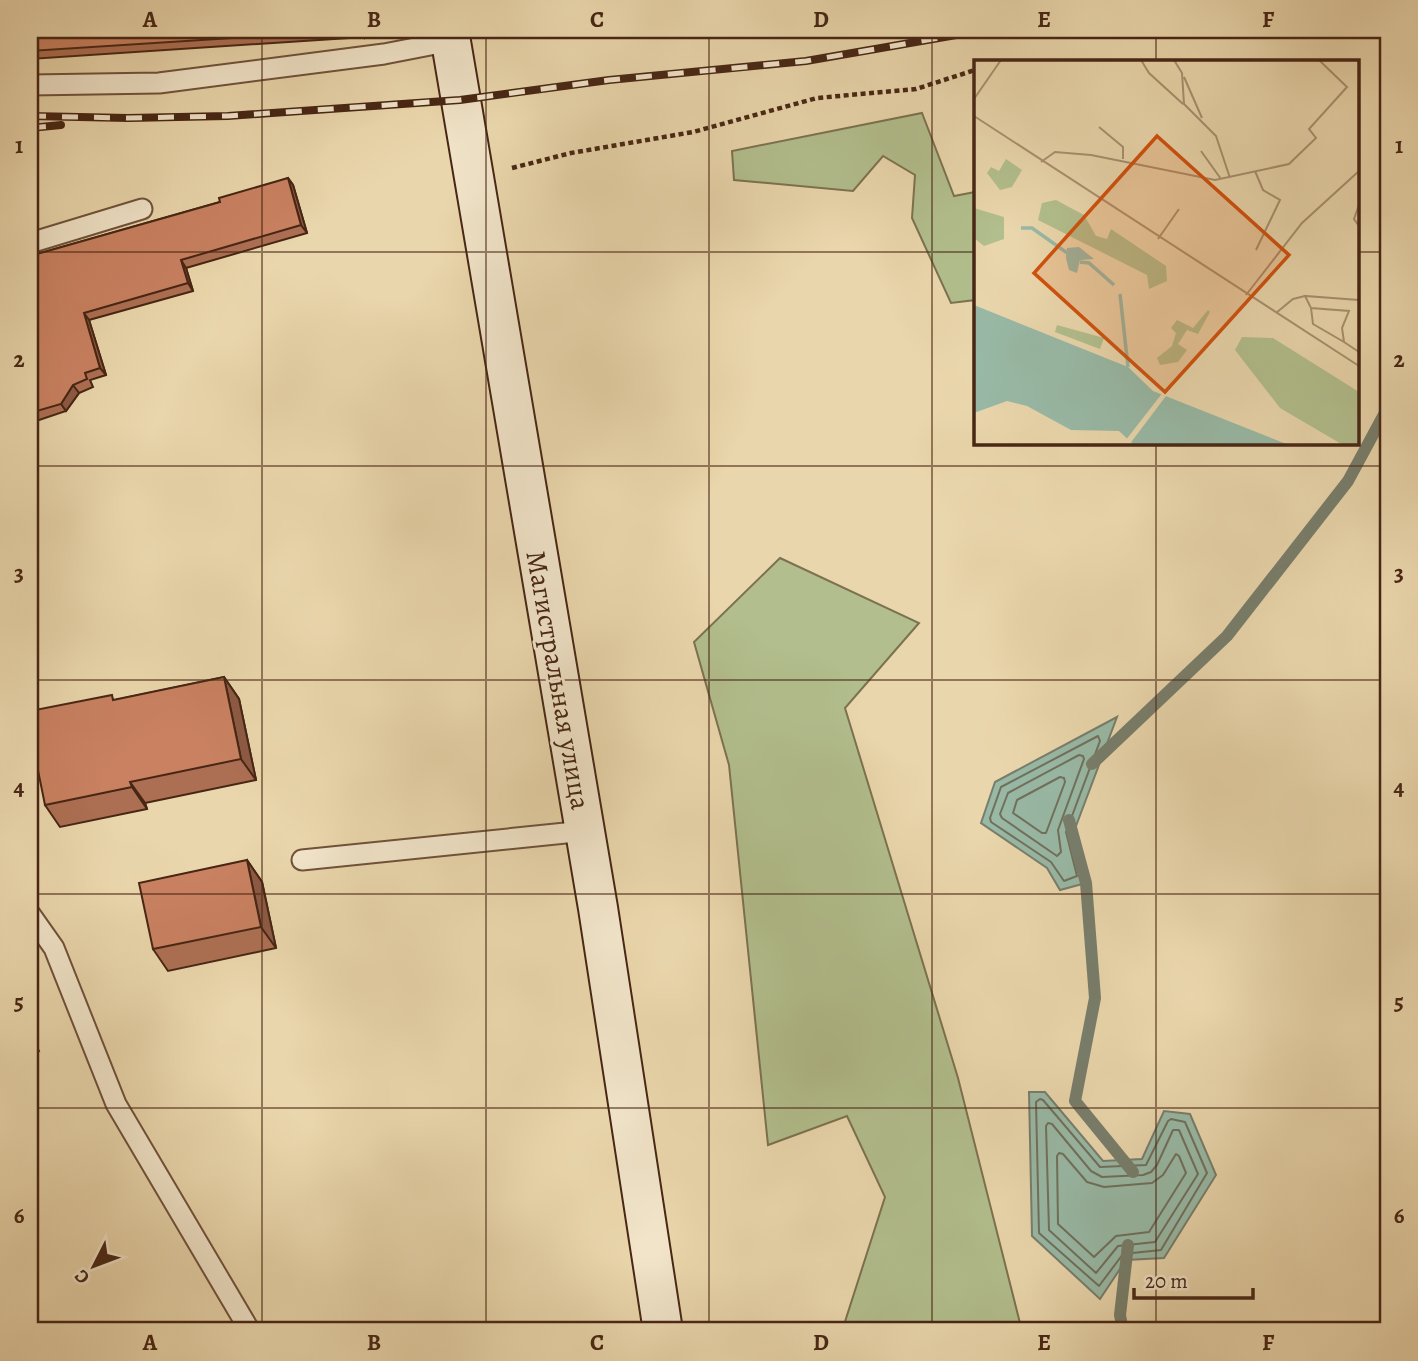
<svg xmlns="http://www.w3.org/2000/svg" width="1418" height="1361" font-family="Alegreya,serif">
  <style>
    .green { fill: #b2be8d; stroke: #7c7250; stroke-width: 2 }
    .water { fill: #98b9a6; stroke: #787e6c; stroke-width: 2 }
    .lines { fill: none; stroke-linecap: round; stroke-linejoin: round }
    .shore { stroke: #70705d; stroke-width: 2 }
    .stream { stroke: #787e6c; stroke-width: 12 }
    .service-casing { stroke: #70523a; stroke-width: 23 }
    .secondary-casing { stroke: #472614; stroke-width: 42 }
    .path { stroke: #472614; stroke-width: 4.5; stroke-dasharray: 5 3.5; stroke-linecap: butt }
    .service { stroke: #f1e4c9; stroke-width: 19 }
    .secondary { stroke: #f1e4c9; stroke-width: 38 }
    .rail-casing { stroke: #472614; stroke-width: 8 }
    .rail { stroke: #f1e4c9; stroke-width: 5; stroke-dasharray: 16; stroke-linecap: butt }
    .wall { fill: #ad6f53; stroke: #472614; stroke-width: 2 }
    .shaded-wall { fill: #8d5a44; stroke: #472614; stroke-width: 2 }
    .building { fill: #c98161; stroke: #472614; stroke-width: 2 }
    .grid { fill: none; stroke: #472614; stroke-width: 2; stroke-opacity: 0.55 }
    .labels { text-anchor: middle; stroke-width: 6; stroke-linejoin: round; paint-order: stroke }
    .street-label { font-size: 28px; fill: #472614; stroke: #f1e4c9 }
    .inset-river { fill: none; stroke: #98b9a6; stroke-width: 3.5 }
    .inset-road { fill: none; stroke: #a9906f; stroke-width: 2 }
    .view { fill: #d0510d; fill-opacity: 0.15; stroke: #d0510d; stroke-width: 3.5 }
    .inset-edge { fill: none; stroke: #472614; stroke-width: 3.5 }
    .neatline { fill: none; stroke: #472614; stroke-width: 2.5 }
    .grid-label { font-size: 23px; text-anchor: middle; font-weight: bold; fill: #472614 }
  </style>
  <rect width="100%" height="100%" fill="#ead6ac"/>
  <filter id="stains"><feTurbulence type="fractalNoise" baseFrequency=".00286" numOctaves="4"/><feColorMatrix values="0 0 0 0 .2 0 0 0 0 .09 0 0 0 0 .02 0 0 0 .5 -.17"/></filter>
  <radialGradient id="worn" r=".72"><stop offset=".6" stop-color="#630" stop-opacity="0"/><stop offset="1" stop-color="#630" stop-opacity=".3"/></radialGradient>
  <g class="green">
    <polygon points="922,113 954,196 975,192 975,300 951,303 912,218 915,175 883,156 853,191 734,180 732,151"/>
    <polygon points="780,558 919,623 845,708 958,1078 1022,1331 842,1331 885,1197 847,1116 768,1145 729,765 694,642"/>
  </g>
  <g class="water">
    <polygon points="1117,717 1073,834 1086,883 1060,890 1047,868 981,823 995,782"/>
    <polygon points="1029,1092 1045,1092 1103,1161 1142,1159 1164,1111 1190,1114 1216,1175 1164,1258 1126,1260 1100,1299 1032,1236"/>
  </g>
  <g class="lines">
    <g class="shore">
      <polygon points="1098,736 1100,741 1066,832 1077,876 1064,881 1051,862 991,822 990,818 1001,787"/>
      <polygon points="1079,755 1083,756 1084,759 1058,830 1061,852 1057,856 1002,818 1000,814 1008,793"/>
      <polygon points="1060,777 1064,778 1065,782 1046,833 1042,833 1013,813 1017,800"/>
      <polygon points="1040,1099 1043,1100 1100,1167 1146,1165 1168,1121 1171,1119 1185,1122 1207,1173 1161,1250 1123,1254 1099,1286 1039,1233 1036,1102"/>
      <polygon points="1048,1123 1052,1124 1091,1171 1102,1177 1143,1175 1151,1172 1157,1165 1173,1130 1179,1130 1198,1174 1155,1242 1118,1246 1096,1273 1049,1230 1046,1126"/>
      <polygon points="1059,1153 1063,1154 1087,1182 1104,1187 1152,1183 1163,1175 1176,1154 1179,1156 1186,1173 1149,1232 1116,1236 1094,1257 1058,1224 1057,1156"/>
    </g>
    <g class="stream">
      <polyline points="1092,764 1227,636 1348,481 1388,407"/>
      <polyline points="1069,820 1086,883 1095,998 1075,1101 1133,1172"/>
      <polyline points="1123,1331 1120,1315 1128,1245"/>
    </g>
    <g class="service-casing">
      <g id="service">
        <polyline points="30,85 159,83 384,54 451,41"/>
        <polyline points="30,243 142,209"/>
        <polyline points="302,860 585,831"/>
        <polyline points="30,914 54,948 116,1104 250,1331"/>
      </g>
    </g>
    <g class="secondary-casing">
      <polyline id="secondary" points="449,30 598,908 663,1331"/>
    </g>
    <polyline class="path" points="512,168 571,153 693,132 817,98 916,89 975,70"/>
    <use href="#service" class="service"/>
    <use href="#secondary" class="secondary"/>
    <g class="rail-casing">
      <g id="rail">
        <polyline points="786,30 821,30"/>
        <polyline points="30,116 128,118 228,116 460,100 609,80 806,61 985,30"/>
        <polyline points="30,128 61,125"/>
      </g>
    </g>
    <use href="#rail" class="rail"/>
  </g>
  <g class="wall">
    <polygon points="30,30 364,30 364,37 30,59"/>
    <polygon points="288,178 293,185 307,233 186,268 193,291 89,320 106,375 90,380 93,387 79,393 66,411 30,423 30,256 220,202"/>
    <polygon points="224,677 239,699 256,780 145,803 147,809 60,827 45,805 116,700"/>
    <polygon points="247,860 262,882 276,948 168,971 153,949"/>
    <polygon points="30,1034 39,1051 30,1056"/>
  </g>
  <g class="shaded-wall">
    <polygon points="359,30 364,30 364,37"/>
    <polygon points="288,178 293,185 307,233 301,225"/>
    <polygon points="181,260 186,268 193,291 188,283"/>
    <polygon points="84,313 89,320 106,375 100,368"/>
    <polygon points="73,385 79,393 66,411 61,404"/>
    <polygon points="224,677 239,699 256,780 241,759"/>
    <polygon points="130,782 145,803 147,809 132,787"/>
    <polygon points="247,860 262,882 276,948 261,927"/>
  </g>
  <g class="building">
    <polygon points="30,30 355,30 30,51"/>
    <polygon points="288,178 301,225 181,260 188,283 84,313 100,368 85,373 87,379 73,385 61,404 30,413 30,256 220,202 219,198"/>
    <polygon points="224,677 241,759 130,782 132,787 45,805 30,731 30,711 112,695 113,700"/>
    <polygon points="247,860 261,927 153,949 139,883"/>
    <polygon points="30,1036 34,1044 30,1046"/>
  </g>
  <path class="grid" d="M262,30V1331M486,30V1331M709,30V1331M932,30V1331M1156,30V61M30,252H975M1357,252H1388M1156,443V1331M30,466H1388M30,680H1388M30,894H1388M30,1108H1388"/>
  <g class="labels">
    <g class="street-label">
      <text transform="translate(559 680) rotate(80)" y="10">Магистральная улица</text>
    </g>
  </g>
  <g transform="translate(974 60)">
    <rect width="385" height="385" fill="#ead6ac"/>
    <path d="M32,99L48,110L38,127L26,130L13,113L17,107L25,111ZM82,140L110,155L122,176L133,179L137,169L192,206L193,221L175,229L173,215L64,160L68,143ZM0,148L30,157V179L10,186L0,178ZM234,250L236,252L224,274L213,270L204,284L213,290L204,302L186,305L183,298L198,286L202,273L197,268L203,260L219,268ZM83,265L130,278L126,289L81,272ZM268,277L299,278L385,332V385H369L306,348L261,290Z" fill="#b2be8d"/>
    <path d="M105,187L120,199L106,200L103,213L95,210L92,198L93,188ZM0,245L154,307L179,331L315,385H160L145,371L97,370L53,346L33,341L0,353Z" fill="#98b9a6"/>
    <path d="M190,331L195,332L155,385L151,381Z" fill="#ead6ac"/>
    <path class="inset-river" d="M47,168H58L96,195M106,202L115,203L140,225M146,234L154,307"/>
    <path class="inset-road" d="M167,0L175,13L209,44M200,0L208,13L210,44L242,76L256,118M210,17L228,58M0,39L27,0M0,56L385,306M125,67L149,87V99M227,91L247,119M67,102L81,92L117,95L241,120L315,104L342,78L335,69L373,27L345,0M281,111L289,130L306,140L282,190M385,145L380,159L385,166M184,179L205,149M272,235L328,163L385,111M385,240L331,236L337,248L375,251L368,268L370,282L385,292M337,248L339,264L370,282M302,253L319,239L331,236"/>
    <path class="view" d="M183,76L315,195L191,332L60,213Z"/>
    <rect width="385" height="385" class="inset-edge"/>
  </g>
  <rect width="1418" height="1361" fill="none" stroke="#ead6ac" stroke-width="77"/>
  <g transform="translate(94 1266) rotate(228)" stroke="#f1e4c9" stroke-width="5" paint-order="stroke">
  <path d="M0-5L12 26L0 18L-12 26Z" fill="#472614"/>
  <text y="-10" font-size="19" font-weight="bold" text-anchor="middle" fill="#472614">С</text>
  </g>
  <path d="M1134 1288v10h119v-10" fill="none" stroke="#472614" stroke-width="3.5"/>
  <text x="1145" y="1288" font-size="21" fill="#472614" stroke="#f1e4c9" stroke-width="5" paint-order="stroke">20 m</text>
  <rect x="38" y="38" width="1342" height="1284" class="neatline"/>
  <g class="grid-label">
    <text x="150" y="27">A</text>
    <text x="374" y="27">B</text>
    <text x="597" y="27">C</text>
    <text x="821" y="27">D</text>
    <text x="1044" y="27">E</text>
    <text x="1268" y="27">F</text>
    <text x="19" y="153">1</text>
    <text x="1399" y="153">1</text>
    <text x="19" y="367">2</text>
    <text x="1399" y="367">2</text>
    <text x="19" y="581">3</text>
    <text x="1399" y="581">3</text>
    <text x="19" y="795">4</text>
    <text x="1399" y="795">4</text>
    <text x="19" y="1009">5</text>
    <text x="1399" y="1009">5</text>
    <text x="19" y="1223">6</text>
    <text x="1399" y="1223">6</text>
    <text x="150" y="1350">A</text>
    <text x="374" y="1350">B</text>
    <text x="597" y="1350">C</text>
    <text x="821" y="1350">D</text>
    <text x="1044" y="1350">E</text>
    <text x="1268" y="1350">F</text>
  </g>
  <rect width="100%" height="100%" filter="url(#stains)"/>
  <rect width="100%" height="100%" fill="url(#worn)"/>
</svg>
